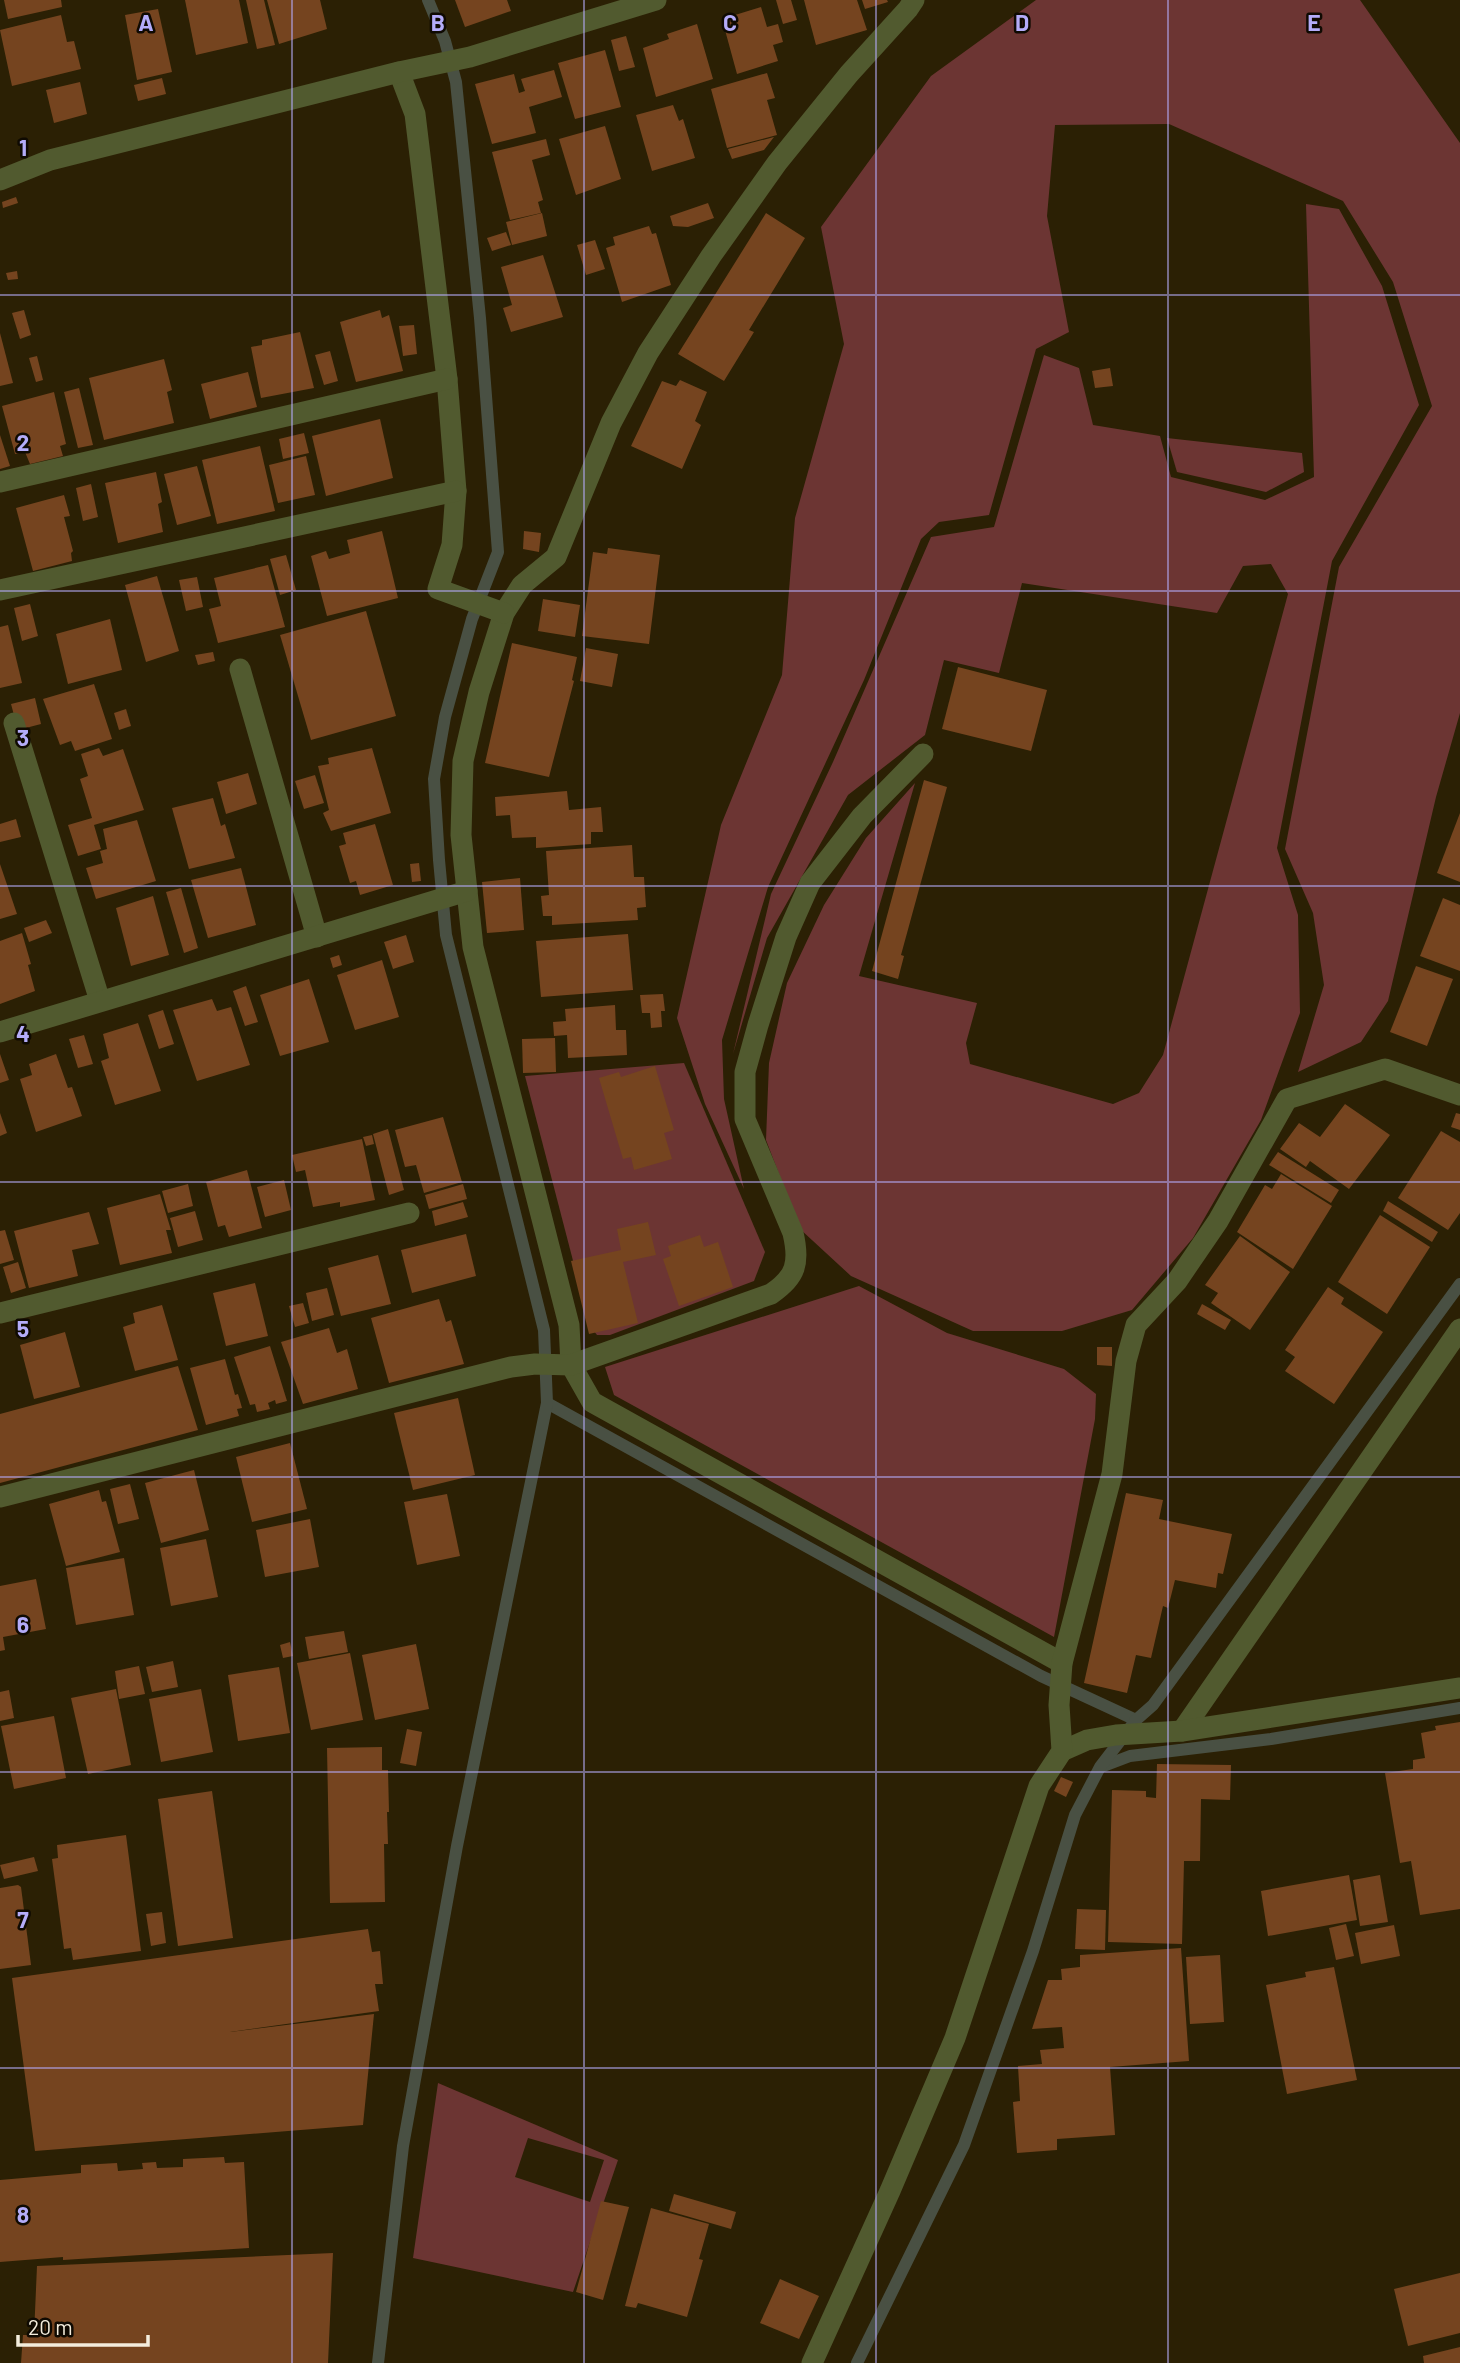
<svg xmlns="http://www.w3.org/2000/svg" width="1460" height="2363" font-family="Barlow,sans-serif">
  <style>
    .green { fill: #6c3533; fill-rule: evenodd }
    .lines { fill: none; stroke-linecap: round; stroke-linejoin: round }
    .stream { stroke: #495043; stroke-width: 12 }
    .building { fill: #75441f }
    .street { stroke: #515a2f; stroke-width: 21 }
    .grid { fill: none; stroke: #b4acf9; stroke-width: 2; stroke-opacity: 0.55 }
    .grid-label { font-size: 23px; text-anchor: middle; font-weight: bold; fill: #b4acf9; stroke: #0f0a02; stroke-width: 5; stroke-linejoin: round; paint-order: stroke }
  </style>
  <rect width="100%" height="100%" fill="#2b2004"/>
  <g class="green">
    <polygon points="1036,0 1360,0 1460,143 1460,713 1436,797 1388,1001 1361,1042 1298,1072 1324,985 1313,913 1285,849 1339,567 1432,406 1393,282 1343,201 1169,124 1055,125 1047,216 1069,332 1036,349 989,515 939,522 921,539 864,680 768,887 722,1040 724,1099 744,1189 705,1104 677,1018 721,825 782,675 795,518 844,344 821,227 931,76"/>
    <polygon points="1306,204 1339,209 1382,286 1419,405 1332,561 1277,848 1298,915 1300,1013 1261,1120 1193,1238 1132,1310 1062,1331 973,1331 851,1276 800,1229 766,1140 769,1063 787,983 824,905 866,838 915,783 859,976 977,1003 966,1043 970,1064 1113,1104 1139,1093 1163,1055 1288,594 1271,564 1243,566 1217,613 1022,583 999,673 944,660 925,735 848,795 767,938 733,1054 771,894 833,762 931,537 994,527 1044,355 1079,368 1093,425 1160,436 1171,477 1265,500 1314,477"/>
    <polygon points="1167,438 1302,453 1304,472 1266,492 1177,472"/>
    <polygon points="684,1063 765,1252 754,1281 610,1335 597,1335 590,1326 525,1076"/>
    <polygon points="859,1286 947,1333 1064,1369 1096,1394 1095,1419 1054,1637 614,1395 605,1367"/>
    <path d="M438,2083L618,2160L573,2292L413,2258ZM528,2138L604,2160L590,2202L515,2177Z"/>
  </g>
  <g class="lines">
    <g class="stream">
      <polyline points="547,1403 1041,1676 1136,1720"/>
      <polyline points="1101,1767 1130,1756 1271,1739 1460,1708"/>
      <polyline points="378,2363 403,2146 457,1846 547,1403 544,1330 446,935 439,860 434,779 445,717 472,619 498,552 480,318 456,82 445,41 428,0"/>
      <polyline points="857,2363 964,2145 1033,1951 1075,1815 1100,1767 1136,1720 1153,1705 1460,1284"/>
    </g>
  </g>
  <g class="building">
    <polygon points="4,0 61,0 62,7 8,19"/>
    <polygon points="185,0 239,0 248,43 196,55"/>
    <polygon points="246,0 264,0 275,45 257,49"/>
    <polygon points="267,0 320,0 327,29 279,44"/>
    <polygon points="455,0 507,0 511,11 465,27"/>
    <polygon points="776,0 791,0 797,20 783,24"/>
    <polygon points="804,0 857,0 867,30 816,45"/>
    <polygon points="862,0 887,0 888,2 865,9"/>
    <polygon points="761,7 767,27 778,24 783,42 773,45 778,61 737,74 722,19"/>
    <polygon points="158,9 172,72 137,80 125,15"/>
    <polygon points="61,15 67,42 74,41 81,69 12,86 0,30"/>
    <polygon points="697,24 713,79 656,97 643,48 669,39 667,34"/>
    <polygon points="626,36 635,67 619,71 611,40"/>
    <polygon points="605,50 621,107 575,119 558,63"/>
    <polygon points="554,70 562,97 529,107 536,133 492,144 475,84 514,74 519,93 525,91 521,79"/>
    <polygon points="767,73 775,98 767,100 777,135 727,148 711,89"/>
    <polygon points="162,78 166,94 138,101 134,85"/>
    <polygon points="80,82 87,114 54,123 46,90"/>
    <polygon points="673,105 679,121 683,119 695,158 652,171 636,115"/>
    <polygon points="605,126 621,179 576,195 559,139"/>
    <polygon points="774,137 764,150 732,159 728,149"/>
    <polygon points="546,139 550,155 532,160 543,200 538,202 541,213 510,220 492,152"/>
    <polygon points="16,197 18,203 3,208 2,202"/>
    <polygon points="708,203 714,218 688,227 673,226 670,216"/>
    <polygon points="542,213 547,236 512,245 506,222"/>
    <polygon points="766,213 805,238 749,330 754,332 724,381 678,354"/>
    <polygon points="649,226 652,234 656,233 671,285 622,302 606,248 615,245 613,237"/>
    <polygon points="506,232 511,245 492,251 487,238"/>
    <polygon points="595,240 605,269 586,275 577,245"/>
    <polygon points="543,255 563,317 511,332 503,308 512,305 501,267"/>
    <polygon points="17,271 18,279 8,280 6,273"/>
    <polygon points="24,310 31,335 20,339 12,313"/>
    <polygon points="380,310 382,318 389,315 403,371 356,382 340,322"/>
    <polygon points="414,325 417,354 403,356 399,326"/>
    <polygon points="300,332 314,388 261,398 251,347 262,345 262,340"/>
    <polygon points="0,333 13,383 0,386"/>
    <polygon points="330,351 338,381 324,385 315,355"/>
    <polygon points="37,356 43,380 36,382 29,358"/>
    <polygon points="164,359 172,390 167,392 174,423 104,440 89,378"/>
    <polygon points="1110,368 1113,386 1095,388 1092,371"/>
    <polygon points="248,372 257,407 210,419 201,384"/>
    <polygon points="680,380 707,392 695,421 701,425 682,469 631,446 662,381 676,386"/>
    <polygon points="79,388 93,445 78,448 64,392"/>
    <polygon points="54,392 66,444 60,446 63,456 30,464 25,452 15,454 2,406"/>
    <polygon points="380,419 393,478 326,496 312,436"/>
    <polygon points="304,433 309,453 283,459 279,439"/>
    <polygon points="0,435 10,466 0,469"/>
    <polygon points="260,446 275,511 217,524 202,460"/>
    <polygon points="306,456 315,495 278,503 269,465"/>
    <polygon points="197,466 211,516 177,525 164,474"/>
    <polygon points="156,472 162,502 158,504 163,532 118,543 105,483"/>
    <polygon points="91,484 98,517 83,521 76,488"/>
    <polygon points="64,495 70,516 64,517 73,551 71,553 72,561 33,571 16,508"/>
    <polygon points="382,531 398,598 327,616 311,556 326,551 329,559 350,553 347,540"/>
    <polygon points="524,531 541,533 539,552 523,549"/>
    <polygon points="608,548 660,555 649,644 582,636 593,552 607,554"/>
    <polygon points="286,555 296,590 280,595 270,559"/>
    <polygon points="268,565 285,627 218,643 209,609 221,606 214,578"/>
    <polygon points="157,576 179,651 146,662 125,585"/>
    <polygon points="197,577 203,607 186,611 179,580"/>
    <polygon points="543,599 580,605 575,637 538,631"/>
    <polygon points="30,604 38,636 22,641 14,608"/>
    <polygon points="366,611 396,716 311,740 280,635"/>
    <polygon points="110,619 122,670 68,684 56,634"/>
    <polygon points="8,625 22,683 0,688 0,627"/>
    <polygon points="512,643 577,657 572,680 574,681 549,777 485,763"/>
    <polygon points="586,648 618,654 612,687 580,681"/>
    <polygon points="213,652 215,661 198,665 195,655"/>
    <polygon points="958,667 1047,690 1031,751 942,729"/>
    <polygon points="94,684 112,739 75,751 71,741 60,745 43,699"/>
    <polygon points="35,698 41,724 18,730 11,704"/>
    <polygon points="126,709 131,726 119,730 114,713"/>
    <polygon points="99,748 103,756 123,749 144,810 94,825 101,849 78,856 68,825 92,818 80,779 88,776 81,754"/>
    <polygon points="372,748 391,813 331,831 323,813 329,810 318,766 329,764 328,758"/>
    <polygon points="248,773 257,804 226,814 217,782"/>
    <polygon points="315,775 324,803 304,809 295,781"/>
    <polygon points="924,780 947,787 901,955 904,956 898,979 872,971"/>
    <polygon points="567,791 569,810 601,807 603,832 591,832 591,844 536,848 536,837 512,838 510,815 496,816 495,797"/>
    <polygon points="213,798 221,826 225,824 235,858 189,869 172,808"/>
    <polygon points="1460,813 1460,882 1437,873"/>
    <polygon points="16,819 21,837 0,842 0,824"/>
    <polygon points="137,820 156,881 96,899 86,868 103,863 100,851 107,849 103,829"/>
    <polygon points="375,824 393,885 360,895 356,881 350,883 339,846 346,844 343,833"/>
    <polygon points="632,845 634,877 644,877 646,907 637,908 638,920 552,925 552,916 543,916 541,896 549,895 546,851"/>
    <polygon points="419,863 421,881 412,882 410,864"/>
    <polygon points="0,864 17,914 0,919"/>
    <polygon points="241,868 256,925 208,938 191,880"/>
    <polygon points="520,878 524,930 487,933 482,882"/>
    <polygon points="181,888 198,948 184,953 166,892"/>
    <polygon points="153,896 169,955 131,966 116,908"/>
    <polygon points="1443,898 1460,905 1460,971 1420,956"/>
    <polygon points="46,920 52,933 29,942 24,928"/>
    <polygon points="22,933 31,964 28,965 35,991 0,1004 0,941"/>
    <polygon points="628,934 633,990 541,997 536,941"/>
    <polygon points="406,935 414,962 393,969 384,942"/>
    <polygon points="339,955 342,965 333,968 330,958"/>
    <polygon points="382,960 399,1017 355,1030 337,975"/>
    <polygon points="1416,966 1453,979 1427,1046 1390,1032"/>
    <polygon points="309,979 329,1042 280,1056 260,995"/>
    <polygon points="246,986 258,1022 245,1026 233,991"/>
    <polygon points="663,994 665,1011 661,1011 662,1027 651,1028 650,1013 642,1013 640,995"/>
    <polygon points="212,999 217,1011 231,1007 250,1065 197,1081 173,1010"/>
    <polygon points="615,1005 616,1030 626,1030 627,1055 568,1058 567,1035 554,1036 553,1022 566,1021 565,1009"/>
    <polygon points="163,1010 174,1044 159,1049 148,1015"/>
    <polygon points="138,1023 161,1091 115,1105 101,1061 109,1058 103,1034"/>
    <polygon points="84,1035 93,1064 78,1068 69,1039"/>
    <polygon points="555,1038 556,1072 523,1073 522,1039"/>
    <polygon points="0,1054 9,1080 0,1083"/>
    <polygon points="56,1054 68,1088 72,1087 82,1116 36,1132 20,1079 32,1075 29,1064"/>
    <polygon points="655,1066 674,1130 664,1133 672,1159 634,1170 631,1157 623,1159 599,1078 619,1072 621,1077"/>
    <polygon points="1345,1104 1390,1135 1349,1189 1310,1161 1306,1167 1280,1149 1299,1123 1320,1137"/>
    <polygon points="0,1113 7,1133 0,1136"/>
    <polygon points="1456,1113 1460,1114 1460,1130 1451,1127"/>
    <polygon points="443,1117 462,1182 424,1193 416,1165 405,1167 395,1130"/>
    <polygon points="388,1129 404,1190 389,1195 373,1134"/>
    <polygon points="1441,1131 1460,1142 1460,1213 1448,1230 1398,1198"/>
    <polygon points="372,1135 374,1144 366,1146 363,1137"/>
    <polygon points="362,1139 375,1200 340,1207 340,1202 313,1207 305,1170 296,1172 292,1155"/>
    <polygon points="1278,1152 1339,1190 1331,1203 1269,1165"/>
    <polygon points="247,1170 262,1228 229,1237 225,1225 218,1227 206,1182"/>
    <polygon points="1281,1174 1332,1206 1293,1269 1237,1232 1265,1185 1272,1189"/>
    <polygon points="284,1180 291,1210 265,1217 257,1187"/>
    <polygon points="188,1184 193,1206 168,1213 162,1191"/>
    <polygon points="463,1184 467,1199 429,1209 425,1195"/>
    <polygon points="160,1194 171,1230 166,1230 172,1253 120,1265 107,1208"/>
    <polygon points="1388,1201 1438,1232 1432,1242 1383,1211"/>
    <polygon points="463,1202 468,1217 435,1226 432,1211"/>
    <polygon points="195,1211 203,1240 178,1247 170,1218"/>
    <polygon points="89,1212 99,1244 72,1250 78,1276 29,1288 14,1231"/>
    <polygon points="1380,1215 1430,1247 1387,1314 1338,1282"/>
    <polygon points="648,1222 656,1255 623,1262 638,1323 589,1334 571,1261 621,1250 617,1229"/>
    <polygon points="5,1230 14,1260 0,1264 0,1231"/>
    <polygon points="466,1234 476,1276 412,1293 401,1250"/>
    <polygon points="700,1235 704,1247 718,1242 733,1287 679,1306 663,1259 671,1256 668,1246"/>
    <polygon points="1240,1236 1290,1272 1250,1330 1211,1303 1218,1293 1205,1285"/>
    <polygon points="378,1255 391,1304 341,1316 328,1268"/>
    <polygon points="18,1262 26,1288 11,1293 3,1267"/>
    <polygon points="255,1283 268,1336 226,1346 213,1293"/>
    <polygon points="1328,1287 1344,1298 1341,1304 1383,1332 1334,1404 1285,1371 1295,1357 1285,1350"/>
    <polygon points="327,1288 334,1315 312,1321 306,1293"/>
    <polygon points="439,1299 446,1322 451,1320 464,1364 389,1383 371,1318"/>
    <polygon points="303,1303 309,1323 295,1327 289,1306"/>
    <polygon points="1202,1304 1231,1320 1225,1330 1197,1314"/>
    <polygon points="162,1305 178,1360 135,1371 123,1327 135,1323 133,1313"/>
    <polygon points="329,1328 337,1353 347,1349 358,1389 303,1404 281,1342"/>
    <polygon points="65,1332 80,1387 34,1399 20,1345"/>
    <polygon points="270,1346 287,1401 276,1404 275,1400 268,1403 270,1409 257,1412 255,1404 250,1405 234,1357"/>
    <polygon points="1097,1347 1112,1347 1112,1366 1097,1365"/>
    <polygon points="225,1359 235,1395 238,1394 242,1408 237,1409 239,1416 206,1425 190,1368"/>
    <polygon points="178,1366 198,1430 0,1483 0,1414"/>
    <polygon points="458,1398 475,1475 413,1490 394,1413"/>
    <polygon points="290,1443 307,1509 252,1522 236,1457"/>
    <polygon points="194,1470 209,1530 161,1543 145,1483"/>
    <polygon points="130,1484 139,1519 118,1524 110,1489"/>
    <polygon points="99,1490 102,1502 106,1501 120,1552 66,1566 49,1504"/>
    <polygon points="1126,1493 1163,1500 1159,1519 1232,1534 1223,1574 1218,1573 1216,1588 1175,1580 1168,1608 1163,1606 1151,1658 1136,1655 1127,1693 1084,1683"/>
    <polygon points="447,1494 460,1556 417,1565 404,1502"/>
    <polygon points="310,1519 319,1567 265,1577 256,1530"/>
    <polygon points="206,1539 218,1597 171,1606 160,1548"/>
    <polygon points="124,1558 134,1615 76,1625 66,1568"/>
    <polygon points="36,1579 46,1629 3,1637 5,1650 0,1651 0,1586"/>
    <polygon points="344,1631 348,1652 309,1659 305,1637"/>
    <polygon points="290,1642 293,1656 283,1658 280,1645"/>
    <polygon points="416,1644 429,1709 375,1720 362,1655"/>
    <polygon points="350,1653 363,1720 311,1730 297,1663"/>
    <polygon points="173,1661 178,1687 152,1692 146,1667"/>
    <polygon points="139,1666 145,1694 119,1699 115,1671"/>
    <polygon points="279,1667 290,1733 238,1741 228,1675"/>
    <polygon points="116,1689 131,1765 88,1774 71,1698"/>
    <polygon points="201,1689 213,1752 161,1762 149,1699"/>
    <polygon points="9,1690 14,1718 0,1721 0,1692"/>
    <polygon points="54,1716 66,1778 14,1789 1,1726"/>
    <polygon points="1460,1722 1460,1909 1420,1915 1411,1861 1400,1863 1385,1773 1413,1769 1413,1760 1425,1758 1421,1733 1436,1730 1435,1726"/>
    <polygon points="407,1729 422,1732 416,1766 400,1763"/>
    <polygon points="382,1747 382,1770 388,1770 389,1812 387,1812 388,1844 384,1844 385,1902 330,1903 327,1748"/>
    <polygon points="1157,1764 1231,1765 1230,1800 1201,1799 1200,1861 1184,1861 1182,1944 1108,1942 1112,1790 1146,1791 1146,1797 1156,1798"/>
    <polygon points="1061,1777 1073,1782 1066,1797 1054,1791"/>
    <polygon points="212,1791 233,1938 178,1946 158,1799"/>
    <polygon points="126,1835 141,1951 73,1960 71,1948 64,1949 52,1859 58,1858 57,1845"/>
    <polygon points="34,1857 38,1871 4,1879 0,1865"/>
    <polygon points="1349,1875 1357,1920 1268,1936 1261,1891"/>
    <polygon points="1380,1875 1388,1922 1360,1926 1353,1880"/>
    <polygon points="18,1885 21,1887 31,1965 0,1969 0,1888"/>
    <polygon points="1077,1909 1106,1910 1105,1950 1075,1949"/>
    <polygon points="162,1912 166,1943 151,1946 146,1914"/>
    <polygon points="1346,1924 1354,1956 1336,1960 1329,1928"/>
    <polygon points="1394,1925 1400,1956 1361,1964 1355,1933"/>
    <polygon points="368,1929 372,1952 380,1951 383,1984 375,1984 379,2011 230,2032 374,2014 363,2125 35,2151 12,1978"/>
    <polygon points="1181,1948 1189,2061 1110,2067 1115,2135 1057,2139 1057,2150 1017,2153 1013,2102 1020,2101 1018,2066 1042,2064 1040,2050 1064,2048 1062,2027 1032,2029 1048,1980 1062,1980 1061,1969 1080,1967 1080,1955"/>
    <polygon points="1220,1955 1224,2022 1190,2024 1186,1957"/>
    <polygon points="1334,1967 1357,2080 1287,2094 1266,1985 1306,1977 1305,1972"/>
    <polygon points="224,2157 225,2163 244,2162 249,2248 63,2260 63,2257 0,2262 0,2180 81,2173 81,2165 117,2163 118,2171 143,2169 142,2163 156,2162 157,2168 183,2167 183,2159"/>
    <polygon points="674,2194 736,2212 731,2229 669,2211"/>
    <polygon points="601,2201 629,2207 603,2300 576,2292"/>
    <polygon points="651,2208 709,2224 699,2259 703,2260 687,2317 638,2303 636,2308 625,2306"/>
    <polygon points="333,2253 328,2363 21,2363 23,2335 34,2335 37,2266"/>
    <polygon points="1460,2273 1460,2333 1408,2346 1394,2289"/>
    <polygon points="780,2279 819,2296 799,2339 760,2323"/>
    <polygon points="1460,2347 1460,2363 1424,2363 1423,2356"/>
  </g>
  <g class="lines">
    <g class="street">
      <polyline points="914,0 908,9 849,74 777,163 711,256 648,353 611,423 556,557 522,585 504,613 479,692 463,761 461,835 473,947 569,1325 571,1365 592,1402 1062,1663"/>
      <polyline points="399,72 415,114 447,379 456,491 452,545 438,589 504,613"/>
      <polyline points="0,180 50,160 399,72 470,57 656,0"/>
      <polyline points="0,482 447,379"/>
      <polyline points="0,590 456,491"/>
      <polyline points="240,669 317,937"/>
      <polyline points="14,723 100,1001"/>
      <polyline points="0,1032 467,891"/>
      <polyline points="0,1313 409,1213"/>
      <path d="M0,1497L511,1367L535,1364L571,1365L771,1294C796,1277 800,1263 793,1233L745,1119V1072L758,1025L786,937L810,883L862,816L923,754"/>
      <polyline points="1182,1731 1460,1329"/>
      <polyline points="1062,1751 1087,1740 1116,1735 1182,1731 1460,1688"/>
      <polyline points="812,2363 890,2191 955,2038 1039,1786 1062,1751 1059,1705 1062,1663 1112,1474 1126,1361 1136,1325 1177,1281 1218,1221 1287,1099 1385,1069 1460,1095"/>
    </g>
  </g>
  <path class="grid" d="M292,0V2363M584,0V2363M876,0V2363M1168,0V2363M0,295H1460M0,591H1460M0,886H1460M0,1182H1460M0,1477H1460M0,1772H1460M0,2068H1460"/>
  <g class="grid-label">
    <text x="146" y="31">A</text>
    <text x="438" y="31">B</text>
    <text x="730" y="31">C</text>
    <text x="1022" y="31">D</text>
    <text x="1314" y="31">E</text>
    <text x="23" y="156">1</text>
    <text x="23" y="451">2</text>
    <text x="23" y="746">3</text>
    <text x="23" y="1042">4</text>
    <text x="23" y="1337">5</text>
    <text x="23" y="1633">6</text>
    <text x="23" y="1928">7</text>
    <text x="23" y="2223">8</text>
  </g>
  <path d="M18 2335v10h130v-10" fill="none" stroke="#f4eddd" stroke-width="3.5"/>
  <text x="28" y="2335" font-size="21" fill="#f4eddd" stroke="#0f0a02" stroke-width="5" paint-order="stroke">20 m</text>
</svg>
